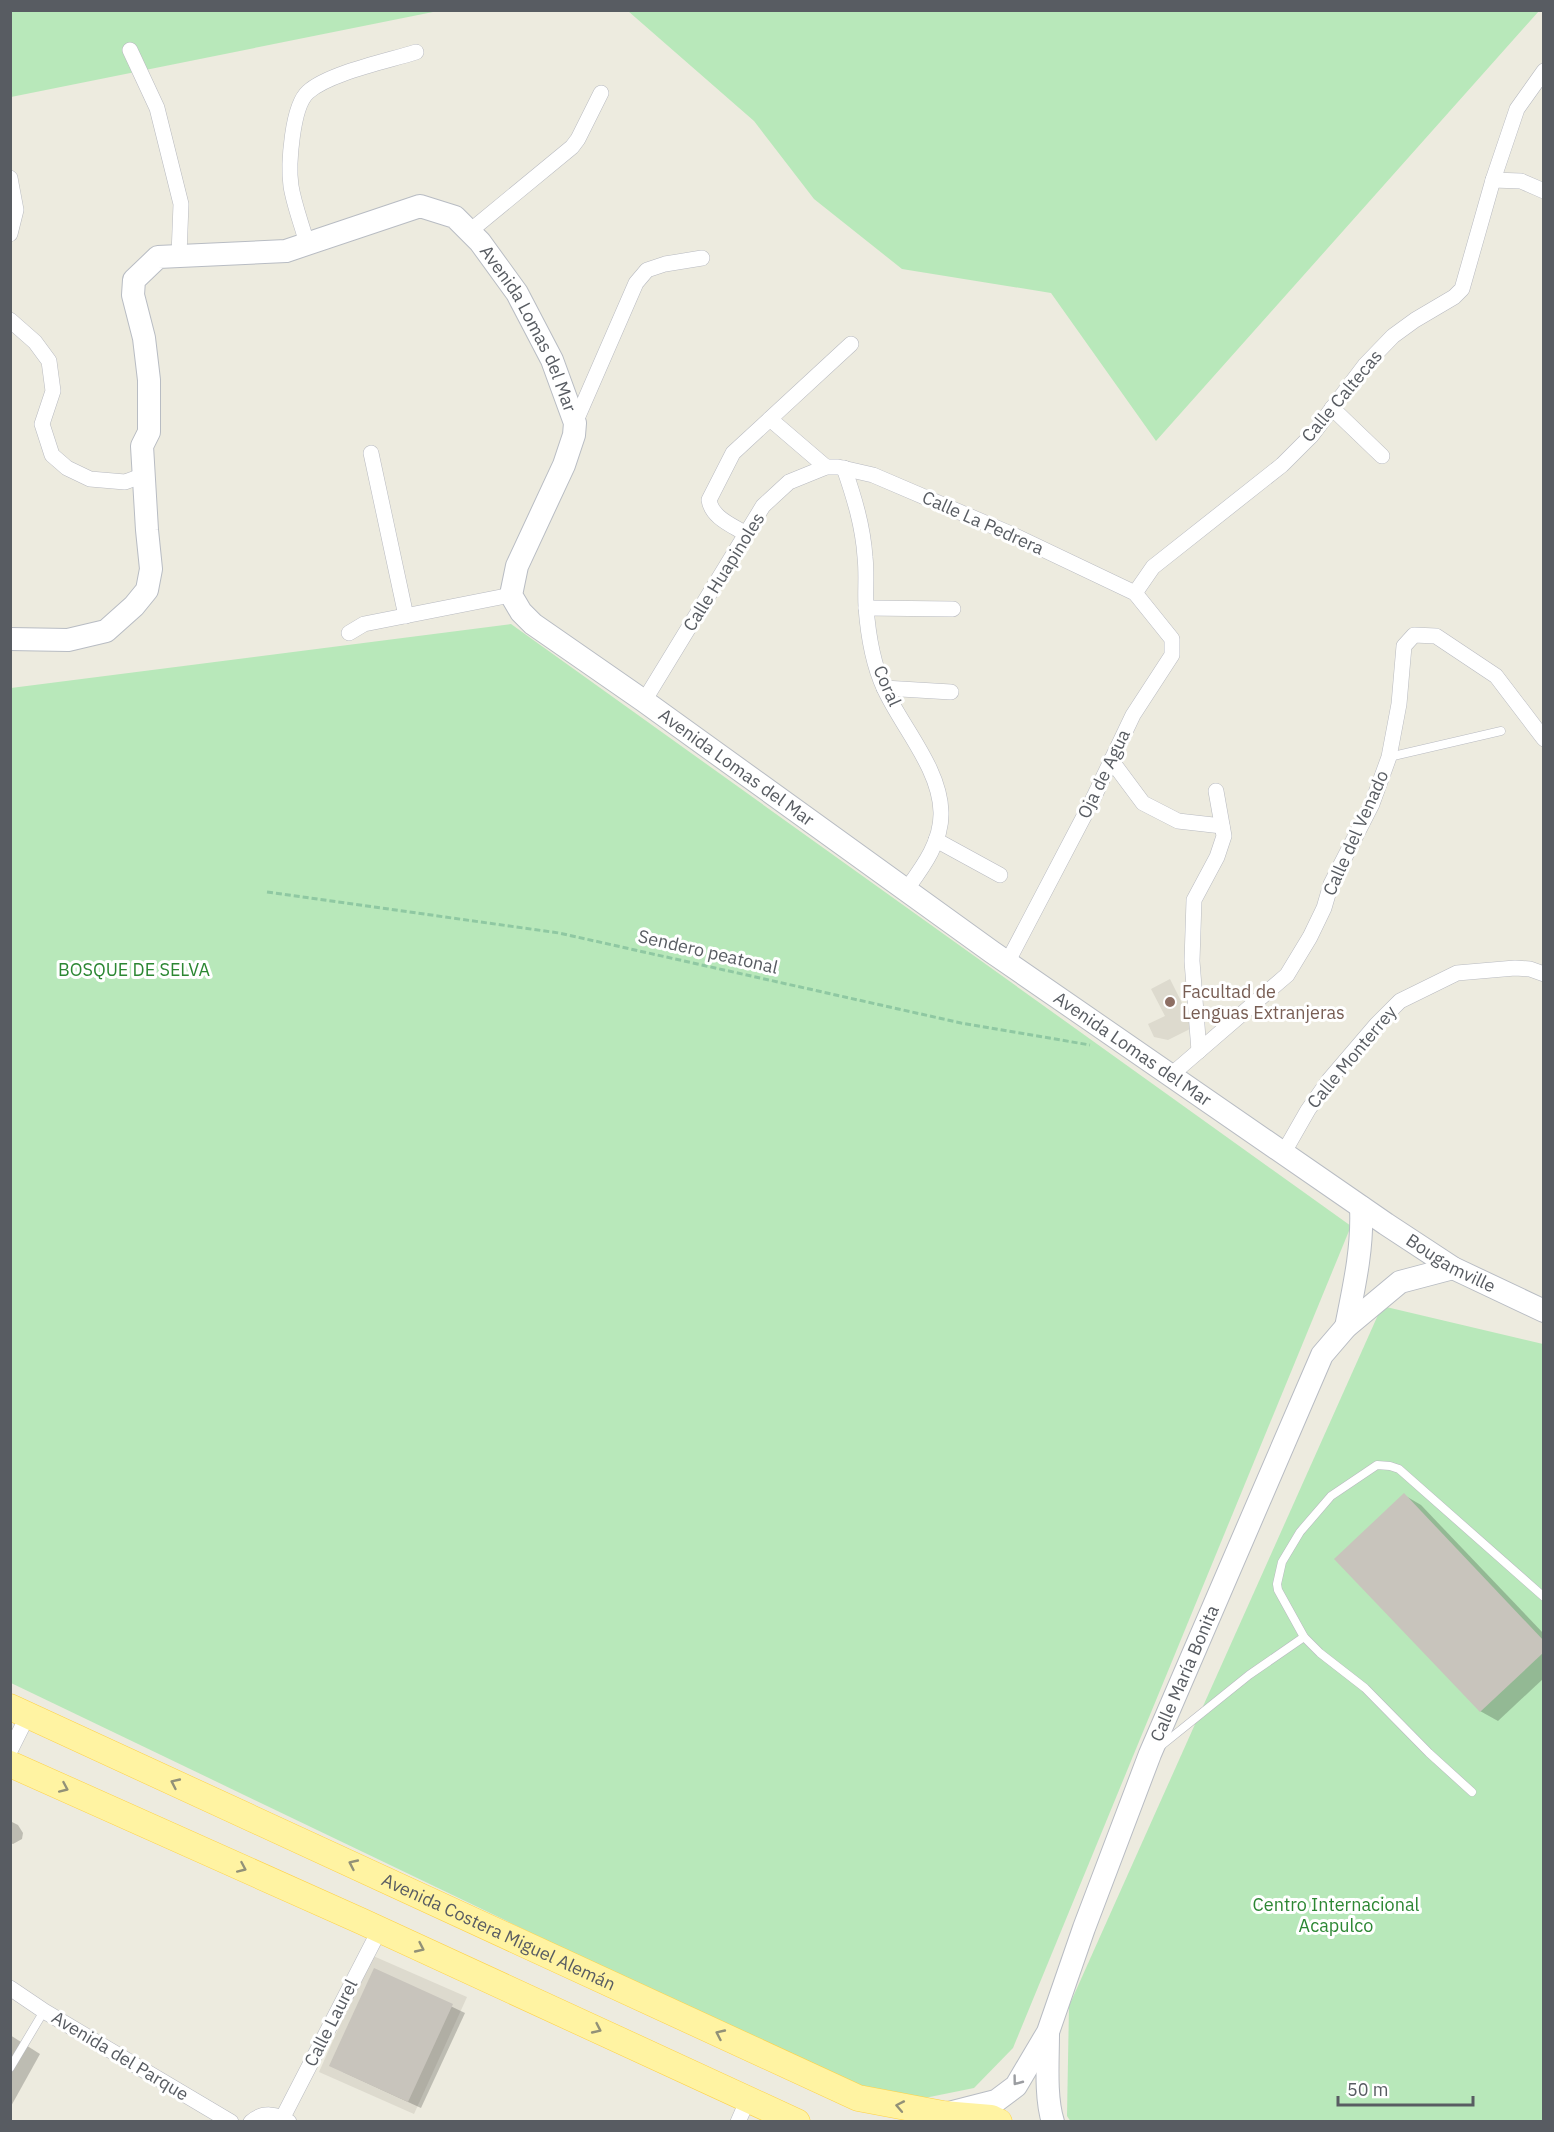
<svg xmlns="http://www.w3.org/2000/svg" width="1554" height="2132" font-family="'IBM Plex Sans',sans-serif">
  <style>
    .education { fill: #dddace }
    .green { fill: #b8e8ba }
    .shadow { fill: #0003 }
    .building { fill: #c8c4bc }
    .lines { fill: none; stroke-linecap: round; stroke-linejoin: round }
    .service-casing { stroke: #b8bac0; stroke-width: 9 }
    .minor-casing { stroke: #b8bac0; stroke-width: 16 }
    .secondary-casing { stroke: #b8bcc3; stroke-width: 24 }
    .primary-casing { stroke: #ffd246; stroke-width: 27 }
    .path { stroke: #8fc8a2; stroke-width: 3; stroke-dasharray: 6 3; stroke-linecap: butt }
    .service { stroke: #fff; stroke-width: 8 }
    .minor { stroke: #fff; stroke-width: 15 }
    .secondary { stroke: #fff; stroke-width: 22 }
    .primary { stroke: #fff3a2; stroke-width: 26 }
    .oneway { stroke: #929178 }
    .oneway2 { stroke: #9b9da1 }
    .education-dot { fill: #8d6e63; stroke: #fff; stroke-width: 2 }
    .labels { text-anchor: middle; stroke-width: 6; stroke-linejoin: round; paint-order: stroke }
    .street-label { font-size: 18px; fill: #585c62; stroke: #fff }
    .park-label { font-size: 18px; fill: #2c8733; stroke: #fff }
    .education-label { font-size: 18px; fill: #785e54; stroke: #fff; text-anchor: start }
  </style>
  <rect width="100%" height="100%" fill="#edebdf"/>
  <g class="education">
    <polygon points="1170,979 1194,1027 1168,1040 1154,1037 1148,1024 1165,1016 1151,989"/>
    <polygon points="371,1955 467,1997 414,2114 319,2072"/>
  </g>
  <g class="green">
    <polygon points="11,11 438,11 11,97"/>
    <polygon points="628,11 1539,11 1156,441 1051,293 902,269 814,199 754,121"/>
    <polygon points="511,624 1351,1226 1013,2048 974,2088 900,2103 842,2082 11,1683 11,688"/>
    <polygon points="1382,1306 1543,1344 1543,2121 1071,2122 1067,2116 1069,2006"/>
  </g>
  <g class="shadow">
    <polygon points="1404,1495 1421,1505 1544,1634 1544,1678 1498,1721 1480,1711"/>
    <polygon points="10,1821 18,1825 23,1833 22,1839 13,1844 10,1843"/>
    <polygon points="375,1970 465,2013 421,2108 343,2072"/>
    <polygon points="10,2035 40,2054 10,2108"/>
  </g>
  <g class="building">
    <polygon points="1404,1493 1544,1641 1544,1652 1480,1712 1334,1559"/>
    <polygon points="374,1968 453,2004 408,2102 329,2066"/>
  </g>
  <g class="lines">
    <g class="service-casing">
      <g id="service">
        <polyline points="1389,757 1501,731"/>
        <polyline points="1162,1745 1249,1675 1304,1637"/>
        <polyline points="1472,1792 1429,1753 1365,1688 1320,1653 1304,1637 1278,1590 1277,1584 1282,1562 1300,1532 1331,1496 1377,1465 1390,1466 1399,1469 1544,1597"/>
        <polyline points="10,2068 44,2011"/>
      </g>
    </g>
    <g class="minor-casing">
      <g id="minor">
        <polyline points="130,50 157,108 181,204 179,255"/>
        <polyline points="10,178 16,210 10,234"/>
        <polyline points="1493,180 1521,181 1544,191"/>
        <polyline points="470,231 572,147 578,139 601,93"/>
        <path d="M307,244C302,225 294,205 291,186C288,165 292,106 308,92C329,73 388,61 416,52"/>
        <polyline points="10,320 35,342 49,361 53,391 42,424 52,455 67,468 90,479 125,482 144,475"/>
        <polyline points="1332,408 1382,456"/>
        <polyline points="770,419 826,467"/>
        <polyline points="575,423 636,283 647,270 665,264 702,258"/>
        <polyline points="371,453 406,616"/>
        <path d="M844,468C854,497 863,526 865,557C867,574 865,591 866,607C868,634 873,664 884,688C901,726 940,768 941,812C942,842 922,868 906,890"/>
        <path d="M746,534C732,525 712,518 709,500L733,453L851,344"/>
        <polyline points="1135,593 1153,567 1282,465 1312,435 1365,365 1393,336 1415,320 1454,297 1462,289 1493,180 1517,109 1544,71"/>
        <polyline points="866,608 953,609"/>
        <polyline points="349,633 364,624 511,595"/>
        <polyline points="884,688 951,692"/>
        <polyline points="644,701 763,506 789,482 826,467 838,467 873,475 1011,534 1135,593 1172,639 1172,655 1133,715 1092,801 1007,963"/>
        <polyline points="1111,760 1143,803 1178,821 1222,826"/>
        <polyline points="936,840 1000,875"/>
        <polyline points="1199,1051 1192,961 1194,900 1217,857 1224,836 1216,791"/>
        <polyline points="1171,1075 1287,975 1310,937 1324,908 1331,884 1372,804 1389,757 1399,704 1404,646 1414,635 1436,636 1496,676 1544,739"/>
        <polyline points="1284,1152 1308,1110 1329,1080 1376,1025 1400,1001 1457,973 1515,968 1530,969 1544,974"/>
        <polyline points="10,1751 28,1715"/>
        <polyline points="10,1988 44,2011 231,2122"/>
        <polyline points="283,2117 380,1929"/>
        <path d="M251,2122C262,2112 277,2113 289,2122"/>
        <polyline points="738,2122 748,2099"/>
      </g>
    </g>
    <g class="secondary-casing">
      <g id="secondary">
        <path id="s1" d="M10,639L68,640L106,631L134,606L147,590L151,569L147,530L142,446L149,432V380L144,338L133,295L134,280L158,257L286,251L420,206L455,217L480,242L517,293L552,360L575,423L574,435L564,465L517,566L511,595L521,612L533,624L644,701L992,952L1386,1224L1453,1268L1544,1311"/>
        <path d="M1346,1327C1354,1287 1363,1248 1361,1207"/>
        <path d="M1048,2034C1048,2060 1045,2097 1053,2122"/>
        <path id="s2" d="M953,2112L996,2101L1016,2086L1048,2032L1084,1928L1150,1754L1322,1355L1346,1327L1400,1282L1453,1268"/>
      </g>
    </g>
    <g class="primary-casing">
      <g id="primary">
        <path id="s3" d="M10,1707L858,2098L943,2114L991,2118L999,2122"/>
        <polyline points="10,1764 361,1921 797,2122"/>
      </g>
    </g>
    <polyline class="path" points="267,892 559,933 961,1023 1090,1045"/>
    <use href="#service" class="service"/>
    <use href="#minor" class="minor"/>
    <use href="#secondary" class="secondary"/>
    <use href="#primary" class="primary"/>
  </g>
  <defs><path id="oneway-chevron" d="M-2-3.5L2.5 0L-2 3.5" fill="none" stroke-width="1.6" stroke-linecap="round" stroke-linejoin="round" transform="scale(1.5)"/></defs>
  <g class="oneway">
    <use href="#oneway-chevron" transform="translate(175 1783) rotate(-155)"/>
    <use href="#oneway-chevron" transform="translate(64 1788) rotate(24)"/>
    <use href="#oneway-chevron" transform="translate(353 1864) rotate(-155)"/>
    <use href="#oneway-chevron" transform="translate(242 1868) rotate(24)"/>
    <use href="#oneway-chevron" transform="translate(420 1948) rotate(25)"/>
    <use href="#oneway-chevron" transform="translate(597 2029) rotate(25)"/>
    <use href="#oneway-chevron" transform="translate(720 2034) rotate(-155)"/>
    <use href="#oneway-chevron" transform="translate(900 2106) rotate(-169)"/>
  </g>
  <use class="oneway2" href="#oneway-chevron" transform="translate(1017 2081) rotate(127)"/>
  <circle class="education-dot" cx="1170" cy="1002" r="6"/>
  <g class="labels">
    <g class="street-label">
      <text dy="6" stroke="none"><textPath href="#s1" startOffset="944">Avenida Lomas del Mar</textPath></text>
      <text transform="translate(1342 396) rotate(-50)" y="6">Calle Caltecas</text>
      <text transform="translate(983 523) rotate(24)" y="6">Calle La Pedrera</text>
      <text transform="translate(724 572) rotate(-58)" y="6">Calle Huapinoles</text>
      <text transform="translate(887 686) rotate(66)" y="6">Coral</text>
      <text dy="6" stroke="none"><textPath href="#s1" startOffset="1520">Avenida Lomas del Mar</textPath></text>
      <text transform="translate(1104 774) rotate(-64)" y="6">Oja de Agua</text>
      <text transform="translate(1356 833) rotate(-66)" y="6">Calle del Venado</text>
      <text transform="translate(708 952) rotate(13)" y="6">Sendero peatonal</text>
      <text dy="6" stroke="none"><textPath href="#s1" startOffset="2006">Avenida Lomas del Mar</textPath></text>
      <text transform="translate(1352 1057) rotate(-50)" y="6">Calle Monterrey</text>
      <text dy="6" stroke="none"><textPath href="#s1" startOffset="2390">Bougamville</textPath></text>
      <text dy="6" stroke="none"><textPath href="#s2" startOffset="516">Calle María Bonita</textPath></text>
      <text dy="6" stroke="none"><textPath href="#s3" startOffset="538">Avenida Costera Miguel Alemán</textPath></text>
      <text transform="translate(331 2023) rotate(-63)" y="6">Calle Laurel</text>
      <text transform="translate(120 2056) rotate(31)" y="6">Avenida del Parque</text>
    </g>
    <g class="park-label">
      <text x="134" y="976">BOSQUE DE SELVA</text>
      <text x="1336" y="1911">Centro Internacional<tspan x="1336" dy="21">Acapulco</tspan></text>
    </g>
    <g class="education-label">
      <text x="1182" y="998">Facultad de<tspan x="1182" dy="21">Lenguas Extranjeras</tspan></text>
    </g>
  </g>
  <rect width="1554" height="2132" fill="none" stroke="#585c62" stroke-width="24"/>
  <path d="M1338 2096v9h135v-9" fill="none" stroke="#585c62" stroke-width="3"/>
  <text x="1347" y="2096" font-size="18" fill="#585c62" stroke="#ffffff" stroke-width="4.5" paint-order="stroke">50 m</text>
</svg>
